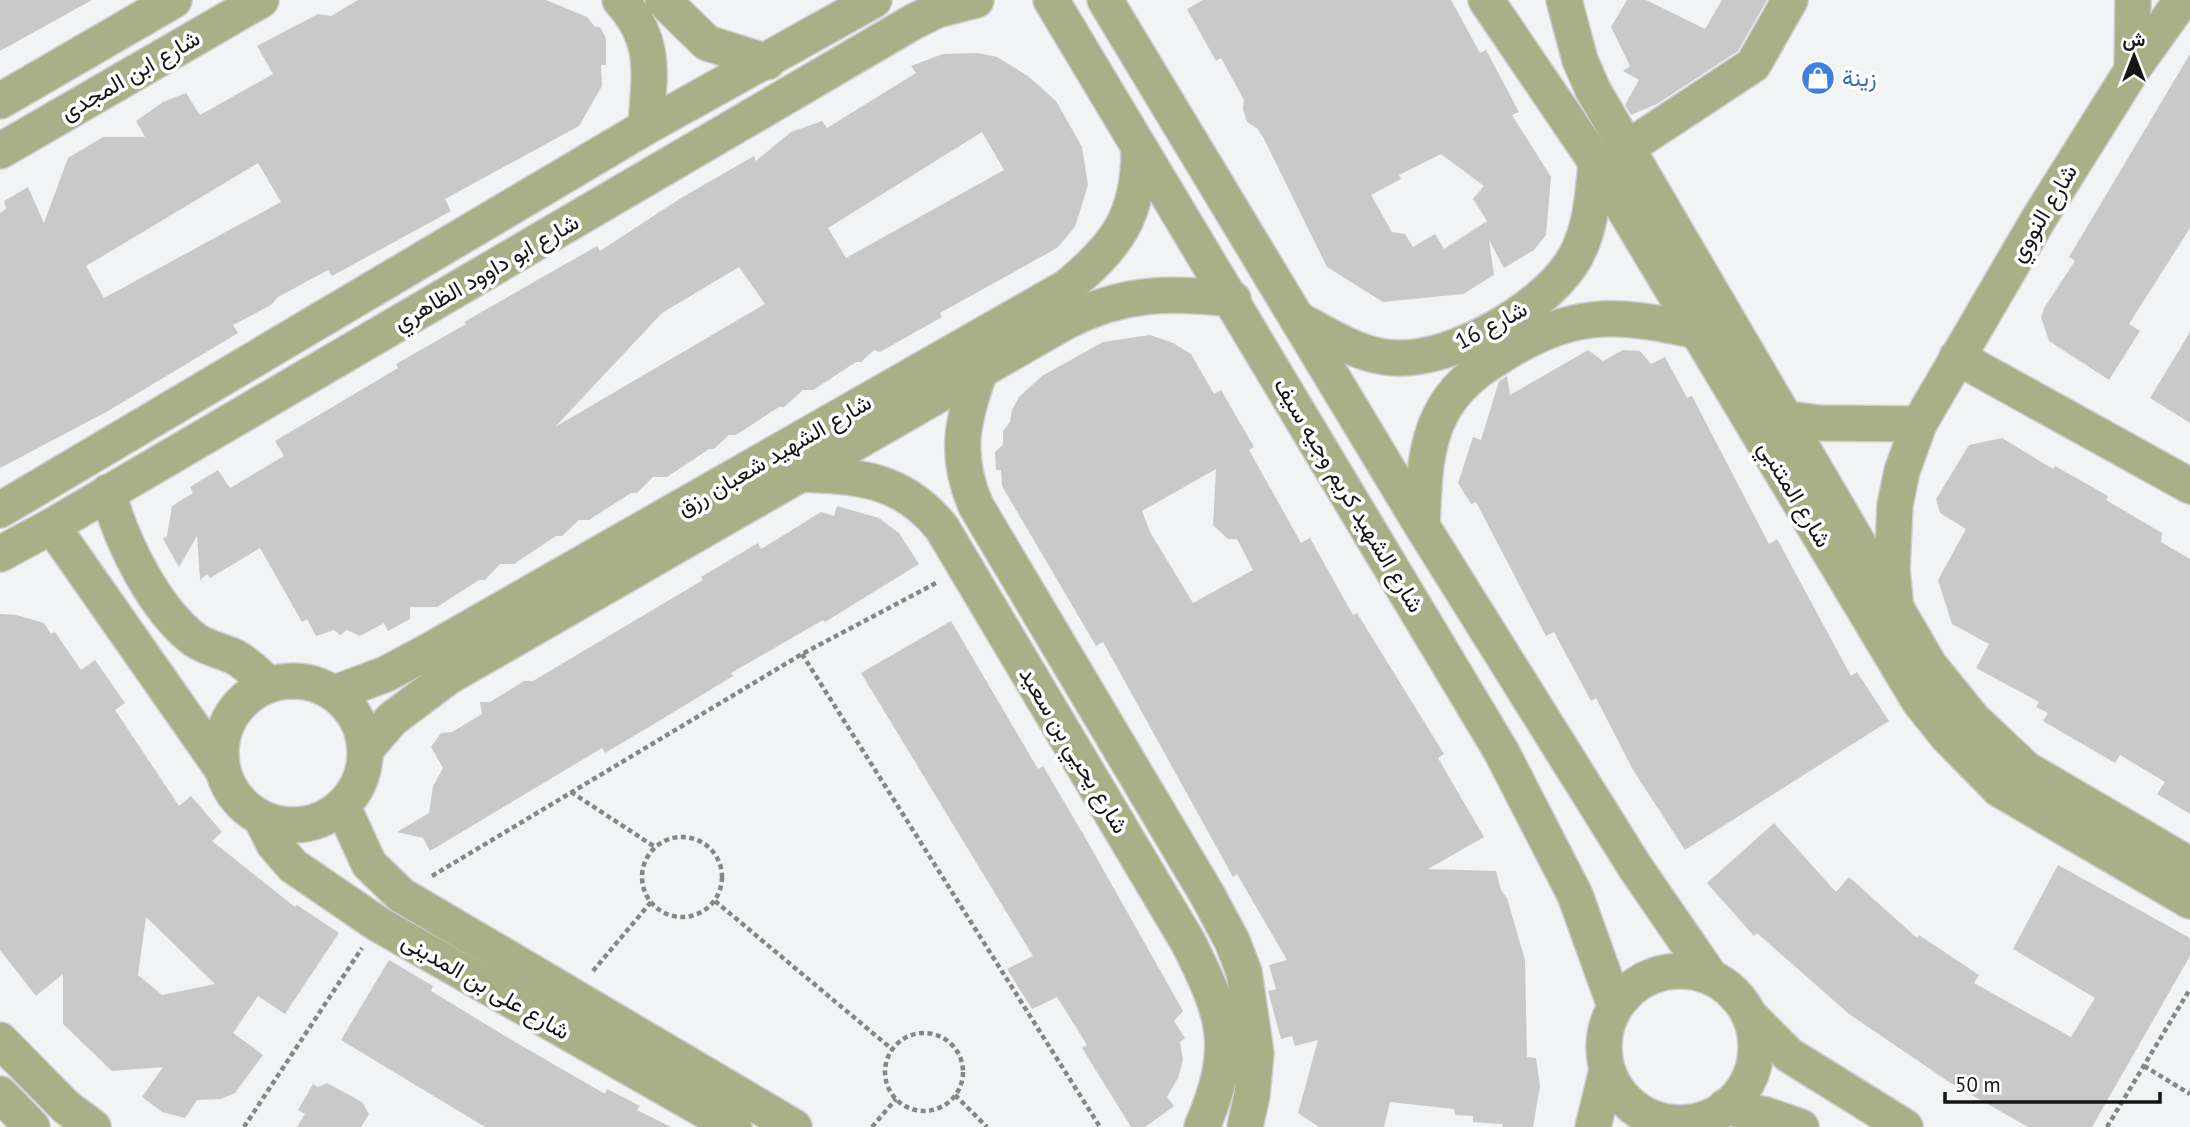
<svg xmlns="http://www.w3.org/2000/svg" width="2190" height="1127" font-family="'PT Sans',Vazirmatn,sans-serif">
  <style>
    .building { fill: #c9c9ca; fill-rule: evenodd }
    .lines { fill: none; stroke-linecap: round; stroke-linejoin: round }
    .minor-casing { stroke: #cecfd0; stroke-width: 38 }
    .path { stroke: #858686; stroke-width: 4.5; stroke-dasharray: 5 3.5; stroke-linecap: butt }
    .minor { stroke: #a9af87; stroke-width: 35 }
    .labels { text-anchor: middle; stroke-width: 7; stroke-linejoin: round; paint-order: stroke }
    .street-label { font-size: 23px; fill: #141515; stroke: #fff }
    .shop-label { font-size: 23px; fill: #366cbe; stroke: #fff; text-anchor: start }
  </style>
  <rect width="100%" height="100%" fill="#f2f3f4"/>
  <g class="building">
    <polygon points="0,0 92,0 0,51"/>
    <path d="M358,0H546L587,17L595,27H600L606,38V65H601L602,86L579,126L445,199L451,211L332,276L328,270L278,297L271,305L233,325L238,333L108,411L0,468V213L6,209L4,201L28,187L44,223L68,158L103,137H145L136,121L163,102L186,93L200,115L273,74L257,46L318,14L331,16ZM258,163L281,202L104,298L86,266Z"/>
    <path d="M1203,0H1451L1480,53L1486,50L1519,112L1512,115L1551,177L1546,235L1534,250L1504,268L1489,240L1494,275L1463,294L1383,302L1327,267L1264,139L1258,129L1247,122L1243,109L1244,100L1221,58L1216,61L1187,9ZM1441,154L1484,186L1473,199L1487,221L1444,249L1435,234L1413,247L1405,234L1392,232L1371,195L1401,179L1399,175Z"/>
    <polygon points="1627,0 1646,0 1705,29 1722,0 1767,0 1738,51 1657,104 1631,115 1625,105 1639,80 1623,71 1630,66 1611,27"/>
    <path d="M978,53L997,57L1028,76L1056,101L1082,147L1088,185L1075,227L1057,248L940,313L942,317L880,352L874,350L861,362H856L813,390H803L784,407H779L736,435H729L714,449H709L667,477H653L637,493H631L589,520H579L562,536H556L514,564H500L485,580H479L437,607H410V619L388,631L384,623L360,636L347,630L340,635L334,630L316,636L307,619L302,622L260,548L210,578L207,574L200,580L197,536L179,567L163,539L167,536L172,506L193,493L190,487L218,470L230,488L284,456L275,441L398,368L396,364L466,324L464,322L597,246L600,251L681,198L754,156L756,161L791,132L822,121L827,128L916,73L911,66L943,54ZM982,132L1004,170L846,258L828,228ZM739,267L765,304L555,427L662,313Z"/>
    <polygon points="2190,54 2190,228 2129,324 2140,331 2109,380 2049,341 2041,317 2044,308 2075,261 2069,257"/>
    <polygon points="2190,332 2190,423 2150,398"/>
    <path d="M1150,335L1173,343L1191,354L1214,394L1221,390L1254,447L1249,450L1301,543L1310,538L1353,615L1357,613L1444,754L1438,758L1484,837L1428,869L1496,871L1501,890L1507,898L1525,960L1527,1057L1536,1058L1540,1086L1533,1127H1503L1502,1124L1473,1122V1116L1455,1115L1454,1109L1390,1102L1384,1127H1319L1298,1113L1318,1040L1295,1046L1292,1036L1281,1039L1268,991L1276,989L1269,965L1287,960L1237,874L1233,877L1103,642L1096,646L1002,486L1001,470H996L995,452L1003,445V431L1010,422L1012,410L1019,397L1042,376L1103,342ZM1216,469L1213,525L1228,539H1237L1253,570L1193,603L1150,532L1142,511Z"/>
    <polygon points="1588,350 1603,361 1623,350 1640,351 1651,364 1665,357 1687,398 1692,396 1769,544 1777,539 1851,676 1857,672 1889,721 1685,850 1633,770 1596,698 1591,701 1554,632 1546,636 1476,502 1471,504 1458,483 1473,437 1481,440 1499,381 1507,376 1510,395"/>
    <polygon points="2002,438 2053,469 2055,466 2108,496 2106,500 2162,533 2161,542 2190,559 2190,814 2157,794 2165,782 2120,755 2115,763 2043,721 2048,713 2036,707 2039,702 1976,668 1989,644 1952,624 1938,580 1966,529 1940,513 1936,499 1969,445"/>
    <polygon points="837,506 879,518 899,533 919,564 825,622 823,620 731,673 733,676 659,721 605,753 602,748 430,851 423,838 397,832 429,813 433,786 443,768 431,747 441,733 452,732 482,714 480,702 490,702 524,681 533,681 703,580 701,577 758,543 761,549 821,512 834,516"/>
    <path d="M0,614L16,615L44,623L51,634L55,632L81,670L95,660L125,703L115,710L179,806L191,796L222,832L212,841L295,907L297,905L339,933L285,1014L258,996L233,1033L263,1055L235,1093L221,1099L197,1100L185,1118L162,1112L142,1097L163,1067L112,1071L63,1024V974L36,996L0,950ZM146,917L215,984L162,995L138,975Z"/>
    <polygon points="951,621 1038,769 1043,766 1086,839 1183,1011 1174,1021 1185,1038 1180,1042 1183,1060 1178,1078 1167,1097 1174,1106 1145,1127 1131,1127 1082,1048 1087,1045 1057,997 1032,1009 1007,969 1033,956 861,673"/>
    <polygon points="1774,823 1836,892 1849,877 1917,938 1919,935 1979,975 1974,983 2071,1037 2095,998 2013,949 2058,865 2190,938 2190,956 2092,1127 2028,1127 1949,1082 1849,1014 1757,933 1754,936 1707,883"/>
    <polygon points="389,960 433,986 431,991 510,1039 605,1094 607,1089 640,1106 637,1110 671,1127 485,1127 341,1040"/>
    <polygon points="327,1083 362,1102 369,1114 361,1127 297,1127 305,1114 298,1110 313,1084 318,1087"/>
  </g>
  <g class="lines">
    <g class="minor-casing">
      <g id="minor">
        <path d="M620,0C658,41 649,75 646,127"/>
        <polyline points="663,0 707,43 767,62"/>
        <polyline points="1051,0 1501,751 1575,895 1615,1006"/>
        <polyline points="1105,0 1422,526 1635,867 1710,976"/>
        <polyline points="1486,0 1596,162 1919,701 1947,736 1999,789 2190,901"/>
        <polyline points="1564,0 1580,60 1593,90 1930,666 1973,719 2026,769 2190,865"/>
        <polyline points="2132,70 2133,0"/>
        <polyline points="0,101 174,0"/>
        <polyline points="1627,148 1753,65 1790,0"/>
        <polyline points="0,151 261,0"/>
        <path d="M1299,320C1330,336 1362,358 1398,358C1455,359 1539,311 1571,264C1591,234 1593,196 1596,162"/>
        <polyline points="1957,357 2190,486"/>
        <path d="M980,371C962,421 954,455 976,506L1208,896L1232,941L1244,972L1256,1053L1252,1095L1245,1127"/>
        <polyline points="1783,418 1819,423 1919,424"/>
        <path d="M797,474C858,476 902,478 942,528L1188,942C1226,1018 1236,1047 1202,1127"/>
        <path d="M108,492C121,541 154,609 195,640C207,648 222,651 235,657C248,664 258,675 269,685"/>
        <polyline points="0,510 646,127 874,0"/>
        <polyline points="52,526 222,769"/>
        <path d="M1422,526C1424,490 1423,450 1440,416C1453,389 1474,372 1499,357C1572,310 1615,313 1697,331"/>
        <polyline points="0,554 52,526 913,22 937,10 976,0"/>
        <polyline points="1895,599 1892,570 1895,505 1902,471 1919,424 2038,220 2132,70 2182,0"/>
        <circle cx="293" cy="753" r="72"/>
        <path d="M335,693L386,674L429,651L1067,287C1117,246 1139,216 1139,150"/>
        <path d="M366,749L392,719L448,677L1065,322C1123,292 1169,292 1233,299"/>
        <polyline points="343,807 369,864 401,895 794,1127"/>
        <polyline points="261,818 274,844 293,866 378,924 734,1127"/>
        <circle cx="1680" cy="1047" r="76"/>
        <polyline points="1750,1016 1789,1055 1905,1127"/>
        <polyline points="0,1040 66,1107 93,1127"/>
        <polyline points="0,1094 32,1127"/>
        <polyline points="1725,1107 1766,1115 1801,1127"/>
        <polyline points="1593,1127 1607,1070"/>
      </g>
    </g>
    <g class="path">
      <polyline points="802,654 1100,1127"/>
      <polyline points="571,792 655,847"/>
      <circle cx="682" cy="877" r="40"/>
      <polyline points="432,876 802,654 938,582"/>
      <polyline points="715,901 893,1050"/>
      <polyline points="593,971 651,902"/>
      <circle cx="924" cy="1072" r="39"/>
      <polyline points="2144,1066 2190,1094"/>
      <polyline points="955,1095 987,1127"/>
      <polyline points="244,1127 362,948"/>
      <polyline points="872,1127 896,1099"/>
      <polyline points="2107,1127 2190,989"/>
    </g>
    <use href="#minor" class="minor"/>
  </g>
  <defs>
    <g id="shop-disc" transform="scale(1.75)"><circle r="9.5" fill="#3f7fe0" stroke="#fff"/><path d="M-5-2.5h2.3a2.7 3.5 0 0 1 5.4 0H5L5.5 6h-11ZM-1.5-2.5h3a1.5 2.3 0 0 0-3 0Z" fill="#fff"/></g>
  </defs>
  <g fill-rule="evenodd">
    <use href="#shop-disc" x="1818" y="78"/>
  </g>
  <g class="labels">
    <g class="street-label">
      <text transform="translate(130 75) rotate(-30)" y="8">شارع ابن المجدى</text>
      <text transform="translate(2043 213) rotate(-59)" y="8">شارع النووي</text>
      <text transform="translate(486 272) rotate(-30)" y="8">شارع ابو داوود الظاهري</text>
      <text transform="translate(1491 325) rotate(-28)" y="8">شارع 16</text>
      <text transform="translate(774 455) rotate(-30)" y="8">شارع الشهيد شعبان رزق</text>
      <text transform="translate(1795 494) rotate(59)" y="8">شارع المتنبي</text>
      <text transform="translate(1349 495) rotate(59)" y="8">شارع الشهيد كريم وجيه سيف</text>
      <text transform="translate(1074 750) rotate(59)" y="8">شارع يحيي بن سعيد</text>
      <text transform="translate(486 986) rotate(30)" y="8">شارع على بن المدينى</text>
    </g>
    <g class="shop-label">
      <text x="1842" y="86">زينة</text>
    </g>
  </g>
  <g transform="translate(2134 56)" stroke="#ffffff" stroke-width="5" paint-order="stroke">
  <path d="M0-5L12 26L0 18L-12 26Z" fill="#141515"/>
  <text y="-10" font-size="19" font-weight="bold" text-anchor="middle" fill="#141515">ش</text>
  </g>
  <path d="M1945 1092v10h215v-10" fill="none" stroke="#141515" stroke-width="3.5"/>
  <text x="1955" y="1092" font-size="21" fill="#141515" stroke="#ffffff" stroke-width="5" paint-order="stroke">50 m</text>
</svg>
